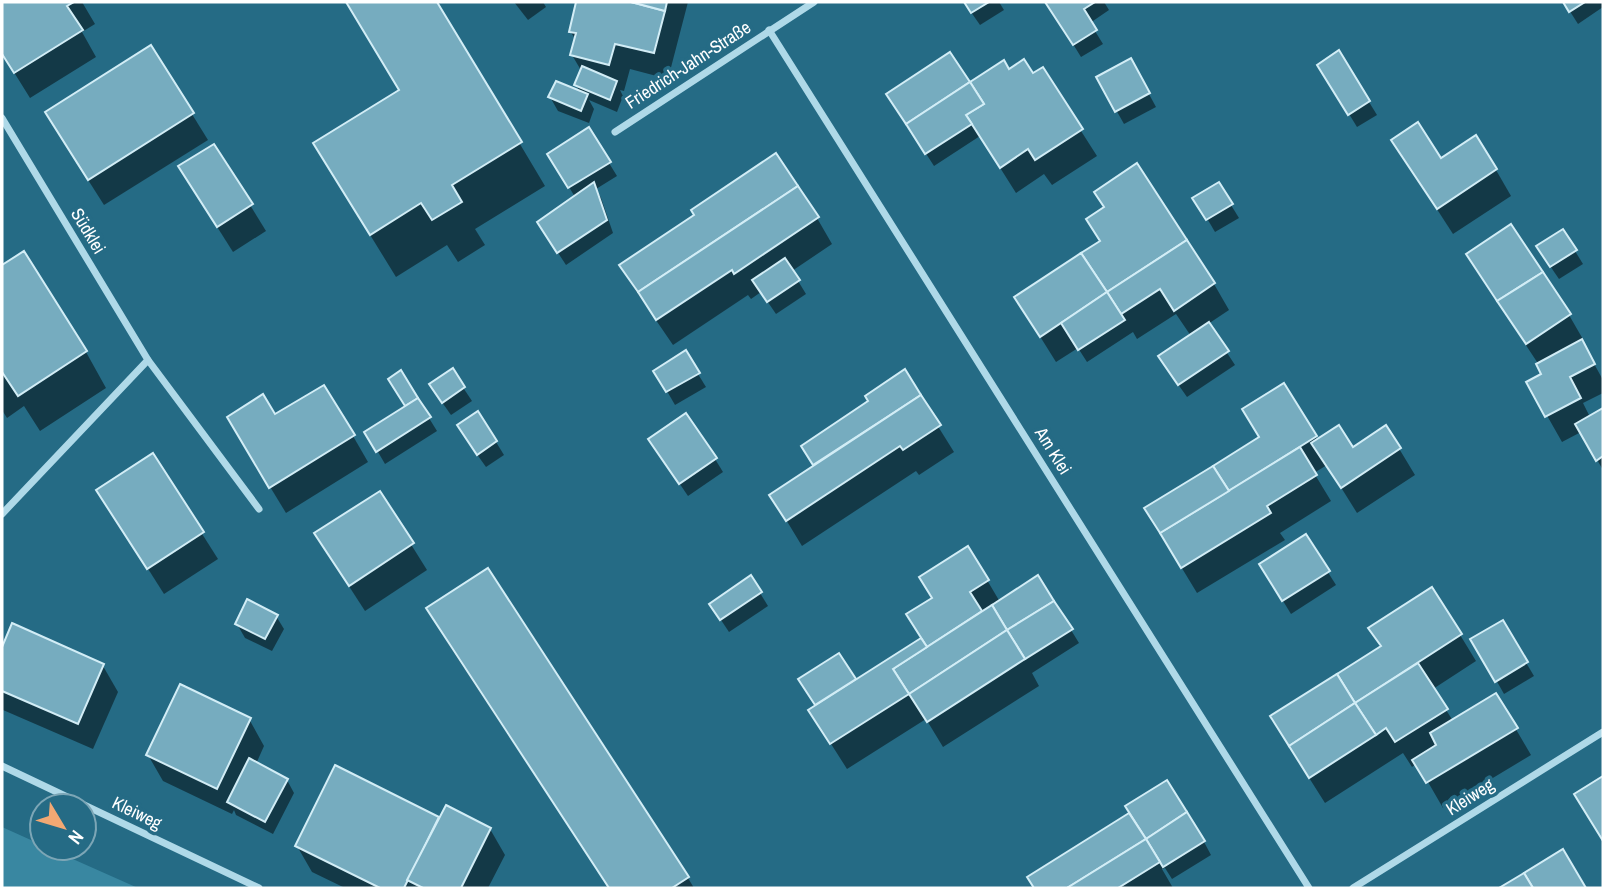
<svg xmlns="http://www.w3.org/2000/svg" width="1605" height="890" font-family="'Archivo Narrow',sans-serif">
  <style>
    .green { fill: #3987a1 }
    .shadow { fill: #0007 }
    .building { fill: #76acbf; stroke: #d2edf6; stroke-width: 2 }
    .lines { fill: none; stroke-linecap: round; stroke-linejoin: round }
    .street { stroke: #afd9e8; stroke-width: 7 }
    .labels { text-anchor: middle; stroke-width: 7; stroke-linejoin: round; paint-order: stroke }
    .street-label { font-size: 18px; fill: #fff; stroke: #256b85 }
  </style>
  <rect width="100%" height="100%" fill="#256b85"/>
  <polygon class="green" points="2,827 42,845 42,848 48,848 138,888 2,888"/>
  <g class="shadow">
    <polygon points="2,2 82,2 95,24 82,32 96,57 30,98 2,53"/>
    <polygon points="346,2 435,2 545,186 475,229 485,245 458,262 447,245 396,277 340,186 400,91"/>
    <polygon points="514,2 543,2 546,7 528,20"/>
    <polygon points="578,2 688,2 668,79 630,69 624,91 620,90 623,96 617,112 589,100 594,109 589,123 558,111 550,97 581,93 576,85 582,72 572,55 576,40 570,31"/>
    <polygon points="964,2 999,2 1004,10 980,25"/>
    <polygon points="1047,2 1104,2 1109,10 1090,23 1103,44 1081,57"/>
    <polygon points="1564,2 1603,2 1603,7 1578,24"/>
    <polygon points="151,48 208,140 104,205 62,139"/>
    <polygon points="1131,61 1156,107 1124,124 1098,78"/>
    <polygon points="1042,70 1097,156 1052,185 1044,174 1016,193 980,136 934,166 923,149 969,84 1009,71 1032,75"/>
    <polygon points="1327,78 1369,102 1377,115 1357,127"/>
    <polygon points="214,146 266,231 233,252 195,192"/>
    <polygon points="775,156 817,218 832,244 792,271 806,294 776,314 761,292 751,299 748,295 673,345 636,291 621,265 696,216"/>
    <polygon points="1441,160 1496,170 1511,196 1453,234 1409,166"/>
    <polygon points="609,163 617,176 596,189 601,198 613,233 566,265 547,236 575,197 557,167"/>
    <polygon points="1137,166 1214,284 1229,310 1208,324 1235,365 1187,397 1168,370 1191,336 1176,314 1137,339 1133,332 1087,362 1078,348 1056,362 1016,298 1101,242 1105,209"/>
    <polygon points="1218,184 1239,218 1215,232 1195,198"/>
    <polygon points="1511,226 1569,315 1584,341 1582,342 1603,380 1603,393 1583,403 1590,417 1603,410 1603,470 1581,432 1562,442 1528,382 1543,375 1539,365 1483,280"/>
    <polygon points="1575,251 1583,264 1559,279 1546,260"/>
    <polygon points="23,253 86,352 106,388 40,431 24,406 7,418 2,410 2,267"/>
    <polygon points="685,353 706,387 675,405 656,372"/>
    <polygon points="452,371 472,401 451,415 439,398"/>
    <polygon points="904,372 954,452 919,475 916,471 802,546 771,495 815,467 803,446 870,402"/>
    <polygon points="401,373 437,431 385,464 367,433 407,407 390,379"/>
    <polygon points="1284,385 1318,440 1352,449 1386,427 1415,475 1357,513 1327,465 1314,473 1331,501 1280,533 1285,540 1197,593 1146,509 1261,438"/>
    <polygon points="353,436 368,462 286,513 244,444"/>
    <polygon points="466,439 496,442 504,455 486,467"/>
    <polygon points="658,452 715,459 723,472 688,496"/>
    <polygon points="152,455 218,559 164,594 98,490"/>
    <polygon points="379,493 427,570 365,611 332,560"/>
    <polygon points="1305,536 1336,585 1291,614 1269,578"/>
    <polygon points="487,571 688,878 694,888 609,888 449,645 429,609"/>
    <polygon points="987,580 1000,602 1071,630 1079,643 1032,673 1039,686 943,747 926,719 847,769 826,736 817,707 808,693 839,656 856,682 922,639 908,615"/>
    <polygon points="1432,589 1476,661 1433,689 1453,721 1496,695 1531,755 1443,808 1417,763 1412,767 1403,753 1325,803 1287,743 1382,648"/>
    <polygon points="760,593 768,606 729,632 719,617"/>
    <polygon points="276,616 284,629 272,651 245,638 237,624"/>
    <polygon points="1502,622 1534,676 1504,694 1473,639"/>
    <polygon points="13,625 103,666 118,692 93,749 3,710 2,652"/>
    <polygon points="249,719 264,746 256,764 287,780 294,793 273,834 236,815 234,810 232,814 163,781 148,755"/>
    <polygon points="336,768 440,820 490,829 505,855 488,888 345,888 312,872 297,846"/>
    <polygon points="1131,813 1204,842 1211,855 1172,879 1165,868 1162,869 1173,888 1035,888 1029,878"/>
  </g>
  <g class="building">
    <polygon points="2,2 74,2 67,6 83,30 14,73 2,54"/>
    <polygon points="346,2 437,2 522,142 452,185 462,202 432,220 421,203 370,235 313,143 399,90"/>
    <polygon points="576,2 631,2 665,11 654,53 615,44 609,65 570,55 576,33 569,32"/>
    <polygon points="631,2 667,2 665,11"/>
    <polygon points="964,2 989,2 971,13"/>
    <polygon points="1045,2 1095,2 1084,9 1097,30 1073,45"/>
    <polygon points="1563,2 1585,2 1569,12"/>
    <polygon points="151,45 194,113 88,180 45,112"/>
    <polygon points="1339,50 1370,101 1348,115 1317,65"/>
    <polygon points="950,52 970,82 906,124 886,94"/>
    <polygon points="1131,58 1150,93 1115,112 1096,77"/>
    <polygon points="1024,59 1033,73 1043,67 1083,129 1035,160 1028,149 1000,168 966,115 984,104 970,82 1004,60 1009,69"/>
    <polygon points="582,66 617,81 610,100 574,85"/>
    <polygon points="556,81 588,94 581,111 548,97"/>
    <polygon points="970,82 984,104 966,115 972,124 925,154 906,124"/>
    <polygon points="1418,122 1441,158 1476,135 1497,169 1437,209 1391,140"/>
    <polygon points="589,127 611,162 568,188 547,154"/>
    <polygon points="214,144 253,204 217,227 178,166"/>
    <polygon points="776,153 798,186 638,292 619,265 694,215 691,210"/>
    <polygon points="1137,163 1187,240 1107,292 1081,253 1100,241 1086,219 1104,207 1094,192"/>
    <polygon points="594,182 607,220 557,253 537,222"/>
    <polygon points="1219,182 1233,204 1206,220 1192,198"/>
    <polygon points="798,186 819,217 734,274 732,270 656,320 638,292"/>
    <polygon points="1511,224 1543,272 1497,301 1466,254"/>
    <polygon points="1563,229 1577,250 1550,267 1536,246"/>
    <polygon points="1187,240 1215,283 1174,311 1160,289 1121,314 1107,292"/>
    <polygon points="24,251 87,351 18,396 2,372 2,265"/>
    <polygon points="1081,253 1107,292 1040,337 1014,297"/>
    <polygon points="785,258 800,280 767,302 752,280"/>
    <polygon points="1543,272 1571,314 1526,344 1497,301"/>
    <polygon points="1107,292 1125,320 1078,350 1061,323"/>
    <polygon points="1209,322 1229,351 1178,385 1158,356"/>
    <polygon points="1582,339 1595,364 1570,377 1581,398 1545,417 1526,382 1541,374 1536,364"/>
    <polygon points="686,350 700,373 666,392 653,371"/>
    <polygon points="453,368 465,387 442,403 429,384"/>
    <polygon points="905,369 921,395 813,465 801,446 868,401 865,396"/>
    <polygon points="401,370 418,398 405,406 388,379"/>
    <polygon points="1284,383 1317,436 1229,491 1213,466 1259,437 1242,409"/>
    <polygon points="324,385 355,435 269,488 227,417 263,394 275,414"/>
    <polygon points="921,395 941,425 903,450 900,446 786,521 769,495"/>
    <polygon points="418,398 431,417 376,452 364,432"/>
    <polygon points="1603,408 1603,456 1596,461 1575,424"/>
    <polygon points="478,411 497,441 477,455 457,425"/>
    <polygon points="686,413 717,458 679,484 648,439"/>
    <polygon points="1339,425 1353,447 1386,425 1401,448 1341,488 1311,443"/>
    <polygon points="1300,447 1317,475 1267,506 1271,513 1181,568 1160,533"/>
    <polygon points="153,453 204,532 147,569 96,490"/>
    <polygon points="1213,466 1229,491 1160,533 1144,508"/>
    <polygon points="380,491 414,543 349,586 314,533"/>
    <polygon points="1306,534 1330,571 1282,601 1259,564"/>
    <polygon points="968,546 989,580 970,592 982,611 927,647 906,614 932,598 919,577"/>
    <polygon points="488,568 689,877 672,888 609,888 426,608"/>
    <polygon points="751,575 762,592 720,620 709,604"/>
    <polygon points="1038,575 1054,601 1007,630 992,605"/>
    <polygon points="1432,587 1462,634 1355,703 1337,674 1381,646 1368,628"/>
    <polygon points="247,599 278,615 265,639 235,624"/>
    <polygon points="1054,601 1073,629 1025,659 1007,630"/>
    <polygon points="992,605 1007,630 909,694 893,669"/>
    <polygon points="1503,620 1528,662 1495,682 1470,639"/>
    <polygon points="12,623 104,664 78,724 2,691 2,647"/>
    <polygon points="1007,630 1025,659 927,722 909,694"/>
    <polygon points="921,638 927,647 893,669 909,694 830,744 808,710"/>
    <polygon points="839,653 856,679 815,705 798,679"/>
    <polygon points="1418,663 1448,709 1395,742 1386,728 1376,735 1355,703"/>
    <polygon points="1337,674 1355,703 1289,746 1270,716"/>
    <polygon points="180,684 251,718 217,789 146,755"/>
    <polygon points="1496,693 1518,728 1426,783 1412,760 1436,745 1430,733"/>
    <polygon points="1355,703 1376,735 1309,778 1289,746"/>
    <polygon points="249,758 288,779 265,822 227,802"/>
    <polygon points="335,765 439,817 404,888 380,888 295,846"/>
    <polygon points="1603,776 1603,841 1574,794"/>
    <polygon points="1167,780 1187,812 1146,839 1125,806"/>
    <polygon points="446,805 491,828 461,888 423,888 407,880"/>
    <polygon points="1187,812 1205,841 1163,867 1146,839"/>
    <polygon points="1129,813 1146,839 1067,888 1034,888 1027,877"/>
    <polygon points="1146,839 1160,862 1118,888 1067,888"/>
    <polygon points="1563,849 1586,888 1533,888 1524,873"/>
    <polygon points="1524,873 1533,888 1499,888"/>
  </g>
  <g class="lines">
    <g class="street">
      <polyline points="769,30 1309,888"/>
      <polyline points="2,118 148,360 2,514"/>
      <polyline points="615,132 814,2"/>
      <polyline points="148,360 259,509"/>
      <polyline points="2,766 259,888"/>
      <polyline points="1353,888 1603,732"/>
    </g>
  </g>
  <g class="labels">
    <g class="street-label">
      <text transform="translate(688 65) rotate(-33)" y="6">Friedrich-Jahn-Straße</text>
      <text transform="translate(88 231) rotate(59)" y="6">Südklei</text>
      <text transform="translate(1053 451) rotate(58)" y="6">Am Klei</text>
      <text transform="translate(1470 797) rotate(-32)" y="6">Kleiweg</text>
      <text transform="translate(137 813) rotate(26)" y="6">Kleiweg</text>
    </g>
  </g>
  <rect width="1605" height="890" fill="none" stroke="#ffffff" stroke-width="7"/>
  <g transform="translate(63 827) rotate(128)"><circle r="33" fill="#256b85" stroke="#7ca6b6" stroke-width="2"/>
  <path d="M0-5L12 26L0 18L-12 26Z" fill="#f2a873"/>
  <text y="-10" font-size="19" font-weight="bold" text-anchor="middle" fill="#ffffff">N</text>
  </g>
</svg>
